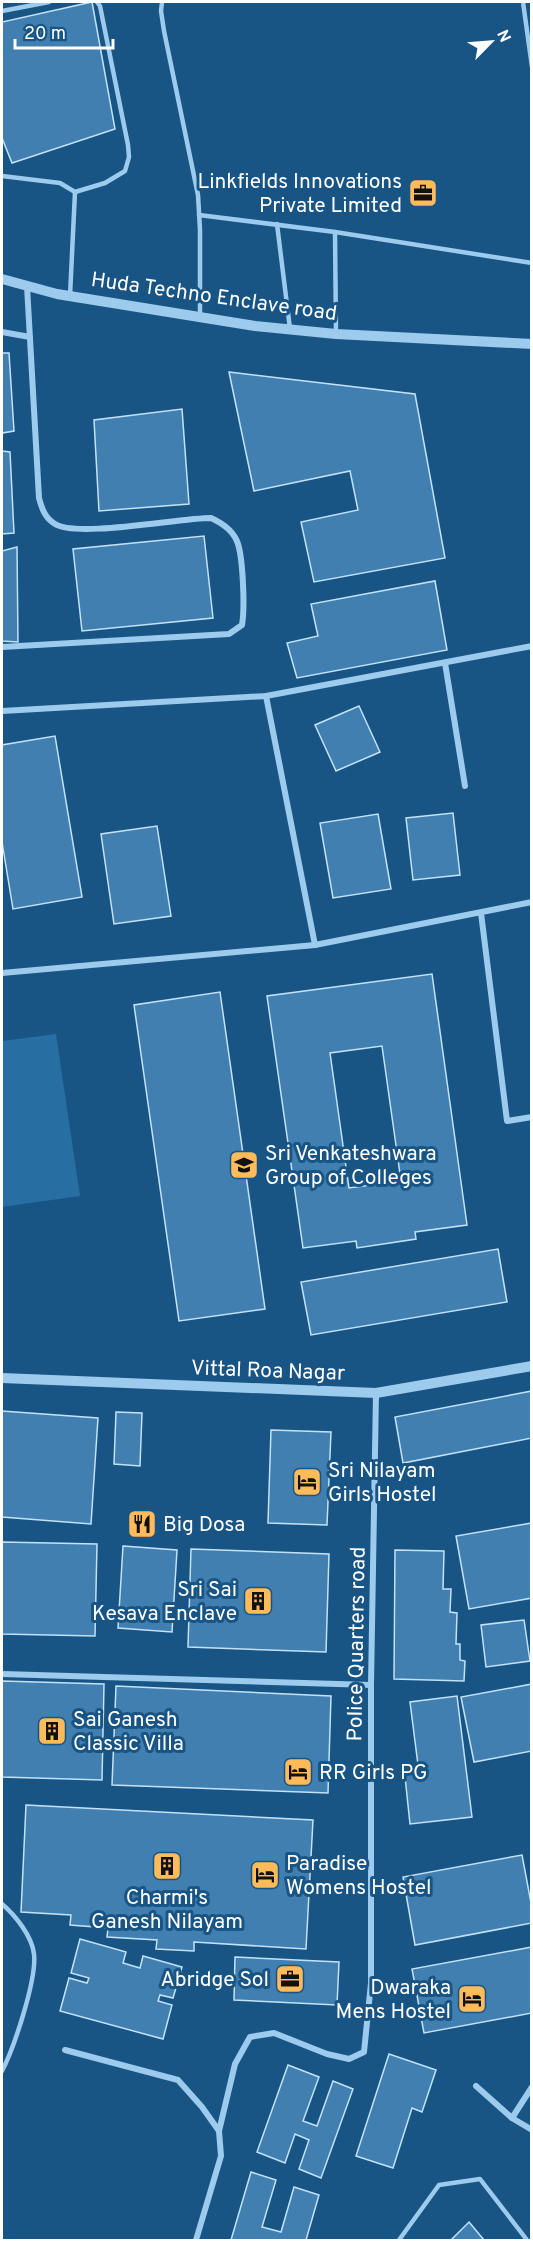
<svg xmlns="http://www.w3.org/2000/svg" width="533" height="2242" font-family="Overpass,sans-serif">
  <style>
    .green { fill: #276ea2 }
    .building { fill: #407faf; stroke: #c3e2f9; stroke-width: 1.5; fill-rule: evenodd }
    .lines { fill: none; stroke-linecap: round; stroke-linejoin: round }
    .service { stroke: #9dcbed; stroke-width: 4.5 }
    .minor { stroke: #9dcbed; stroke-width: 6 }
    .tertiary { stroke: #9dcbed; stroke-width: 10 }
    .labels { text-anchor: middle; stroke-width: 6; stroke-linejoin: round; paint-order: stroke }
    .poi-label { font-size: 21px; fill: #fff; stroke: #185585; text-anchor: start }
    .street-label { font-size: 21px; fill: #fff; stroke: #185585 }
  </style>
  <rect width="100%" height="100%" fill="#185585"/>
  <polygon class="green" points="56,1034 80,1196 2,1207 2,1041"/>
  <g class="building">
    <polygon points="92,2 115,129 12,163 2,138 2,22"/>
    <polygon points="2,353 9,353 14,431 2,433"/>
    <polygon points="229,372 415,394 445,558 314,582 301,522 358,510 350,471 254,491"/>
    <polygon points="182,409 189,504 99,511 94,420"/>
    <polygon points="2,451 10,452 14,533 2,534"/>
    <polygon points="204,536 213,618 82,631 73,549"/>
    <polygon points="17,547 18,642 2,641 2,551"/>
    <polygon points="435,581 447,650 297,678 287,643 318,636 311,604"/>
    <polygon points="359,706 380,752 336,771 315,725"/>
    <polygon points="55,736 82,897 13,909 2,842 2,745"/>
    <polygon points="453,813 460,875 413,880 406,818"/>
    <polygon points="378,814 391,889 333,898 320,823"/>
    <polygon points="157,826 171,916 114,924 101,834"/>
    <path d="M432,974L467,1225L415,1232L416,1239L357,1248L356,1241L303,1248L267,996ZM382,1046L401,1181L349,1188L330,1053Z"/>
    <polygon points="220,992 265,1309 179,1321 134,1005"/>
    <polygon points="498,1249 507,1302 311,1335 301,1282"/>
    <polygon points="532,1391 532,1438 403,1463 395,1417"/>
    <polygon points="2,1411 98,1418 91,1524 2,1517"/>
    <polygon points="116,1412 142,1413 140,1466 114,1464"/>
    <polygon points="271,1430 331,1432 327,1525 268,1523"/>
    <polygon points="532,1523 532,1598 469,1609 456,1536"/>
    <polygon points="2,1542 97,1544 95,1636 2,1634"/>
    <polygon points="123,1546 177,1550 172,1632 118,1628"/>
    <polygon points="191,1549 329,1554 326,1652 188,1647"/>
    <polygon points="395,1550 444,1551 443,1589 451,1589 450,1612 457,1613 456,1644 460,1644 460,1660 465,1661 464,1681 394,1679"/>
    <polygon points="524,1620 530,1661 486,1667 481,1625"/>
    <polygon points="2,1681 104,1684 102,1780 2,1777"/>
    <polygon points="532,1684 532,1751 474,1762 461,1697"/>
    <polygon points="116,1686 331,1696 328,1793 112,1785"/>
    <polygon points="457,1696 472,1817 410,1824 404,1767 418,1765 410,1702"/>
    <polygon points="26,1805 313,1820 306,1949 194,1942 194,1951 156,1949 157,1940 107,1937 108,1928 70,1925 71,1915 21,1912"/>
    <polygon points="522,1855 532,1908 532,1923 415,1945 403,1877"/>
    <polygon points="80,1939 126,1952 123,1963 140,1968 143,1956 182,1967 173,1998 160,1995 158,2001 172,2005 163,2039 60,2011 69,1978 87,1983 89,1978 71,1973"/>
    <polygon points="532,1947 532,2013 424,2033 412,1969"/>
    <polygon points="235,1957 339,1962 337,2005 234,2000"/>
    <polygon points="389,2054 436,2070 422,2112 412,2108 393,2168 356,2156"/>
    <polygon points="288,2065 319,2077 303,2121 317,2126 333,2081 353,2089 321,2178 299,2169 309,2140 295,2134 285,2163 257,2152"/>
    <polygon points="251,2172 276,2180 262,2227 281,2232 294,2187 319,2195 306,2240 231,2240"/>
    <polygon points="469,2222 484,2240 451,2240"/>
  </g>
  <g class="lines">
    <g class="service">
      <polyline points="162,2 161,11 164,31 198,195 200,230 200,317"/>
      <polyline points="523,2 532,67"/>
      <polyline points="2,11 49,2"/>
      <polyline points="2,176 60,183 75,192 105,183 125,171 129,157 128,145 100,6 97,2"/>
      <polyline points="199,215 335,232 532,263"/>
      <polyline points="277,224 290,329"/>
      <polyline points="335,232 336,334"/>
      <polyline points="70,296 75,192"/>
      <path d="M2,1904C15,1915 32,1936 34,1954C37,1979 14,2048 2,2071"/>
      <polyline points="399,2240 439,2185 480,2179 527,2240"/>
    </g>
    <g class="minor">
      <polyline points="2,332 30,337"/>
      <path d="M2,647L229,634L242,625C245,608 243,560 238,544C234,531 222,523 211,518C179,518 77,538 55,524C45,518 42,509 39,498L27,286"/>
      <polyline points="445,663 465,786"/>
      <polyline points="266,696 315,945"/>
      <polyline points="2,711 266,696 532,646"/>
      <polyline points="481,913 507,1121 532,1117"/>
      <polyline points="2,973 315,945 532,902"/>
      <polyline points="2,1674 371,1685"/>
      <polyline points="65,2050 178,2080 202,2107 219,2131 221,2156 196,2240"/>
      <polyline points="476,2086 512,2118 532,2130"/>
      <polyline points="512,2118 532,2087"/>
      <polyline points="219,2131 235,2064 250,2037 274,2033 327,2054 349,2059 364,2052 371,1983 371,1685 376,1393"/>
    </g>
    <g class="tertiary">
      <polyline points="2,279 57,294 255,326 336,334 532,344"/>
      <polyline points="2,1378 376,1393 532,1366"/>
    </g>
  </g>
  <defs>
    <g id="office-square" transform="scale(1.5)"><rect x="-9" y="-9" width="18" height="18" rx="4" fill="#ffba59" stroke="#185585"/><path d="M-6-3h4V-5.5h4V-3h4V5H-6ZM-1-4.5V-3h2v-1.5ZM-6 0V1H6V0Z" fill="#111"/></g>
    <g id="university-square" transform="scale(1.5)"><rect x="-9" y="-9" width="18" height="18" rx="4" fill="#ffba59" stroke="#185585"/><path d="M0-5L7-2L0 1L-7-2ZM-4 1L0 2.5L4 1V4Q0 6-4 4Z" fill="#111"/></g>
    <g id="hotel-square" transform="scale(1.5)"><rect x="-9" y="-9" width="18" height="18" rx="4" fill="#ffba59" stroke="#185585"/><path d="M-6-4.5h1.5V1H6V5H4.5V3h-9V5H-6ZM-4 0a1.8 1.8 0 1 1 3.6 0ZM.5 0V-2.5h3Q6-2.5 6 0Z" fill="#111"/></g>
    <g id="restaurant-square" transform="scale(1.5)"><rect x="-9" y="-9" width="18" height="18" rx="4" fill="#ffba59" stroke="#185585"/><path d="M-5-6h1v4h1v-4h1v4h1v-4h1v5L-1.5 .5V6h-2V.5L-5-1ZM5-6V6H3V1.5H1.5Q1.5-4 5-6Z" fill="#111"/></g>
    <g id="building-square" transform="scale(1.5)"><rect x="-9" y="-9" width="18" height="18" rx="4" fill="#ffba59" stroke="#185585"/><path d="M-4-6H4V6H1V3H-1V6H-4ZM-2.5-4.3h1.7v1.8h-1.7ZM.8-4.3h1.7v1.8H.8ZM-2.5-1h1.7V.8h-1.7ZM.8-1h1.7V.8H.8Z" fill="#111"/></g>
  </defs>
  <g fill-rule="evenodd">
    <use href="#office-square" x="423" y="193"/>
    <use href="#university-square" x="244" y="1165"/>
    <use href="#hotel-square" x="307" y="1482"/>
    <use href="#restaurant-square" x="142" y="1524"/>
    <use href="#building-square" x="258" y="1601"/>
    <use href="#building-square" x="52" y="1731"/>
    <use href="#hotel-square" x="298" y="1772"/>
    <use href="#building-square" x="167" y="1866"/>
    <use href="#hotel-square" x="265" y="1875"/>
    <use href="#office-square" x="290" y="1979"/>
    <use href="#hotel-square" x="472" y="1999"/>
  </g>
  <g class="labels">
    <g class="poi-label">
      <text x="402" y="188" text-anchor="end">Linkfields Innovations<tspan x="402" dy="24">Private Limited</tspan></text>
      <text x="265" y="1160">Sri Venkateshwara<tspan x="265" dy="24">Group of Colleges</tspan></text>
      <text x="328" y="1477">Sri Nilayam<tspan x="328" dy="24">Girls Hostel</tspan></text>
      <text x="163" y="1531">Big Dosa</text>
      <text x="237" y="1596" text-anchor="end">Sri Sai<tspan x="237" dy="24">Kesava Enclave</tspan></text>
      <text x="73" y="1726">Sai Ganesh<tspan x="73" dy="24">Classic Villa</tspan></text>
      <text x="319" y="1779">RR Girls PG</text>
      <text x="286" y="1870">Paradise<tspan x="286" dy="24">Womens Hostel</tspan></text>
      <text x="167" y="1904" text-anchor="middle">Charmi's<tspan x="167" dy="24">Ganesh Nilayam</tspan></text>
      <text x="269" y="1986" text-anchor="end">Abridge Sol</text>
      <text x="451" y="1994" text-anchor="end">Dwaraka<tspan x="451" dy="24">Mens Hostel</tspan></text>
    </g>
    <g class="street-label">
      <text transform="translate(214 296) rotate(8)" y="7">Huda Techno Enclave road</text>
      <text transform="translate(268 1370) rotate(2)" y="7">Vittal Roa Nagar</text>
      <text transform="translate(356 1644) rotate(-89)" y="7">Police Quarters road</text>
    </g>
  </g>
  <rect width="533" height="2242" fill="none" stroke="#ffffff" stroke-width="6"/>
  <g transform="translate(491 42) rotate(65)" stroke="#185585" stroke-width="4.5" paint-order="stroke">
  <path d="M0-4.5L10 22L0 15L-10 22Z" fill="#ffffff"/>
  <text y="-9" font-size="16" font-weight="bold" text-anchor="middle" fill="#ffffff">N</text>
  </g>
  <path d="M15 39v9h98v-9" fill="none" stroke="#ffffff" stroke-width="3"/>
  <text x="24" y="39" font-size="18" fill="#ffffff" stroke="#185585" stroke-width="4.5" paint-order="stroke">20 m</text>
</svg>
